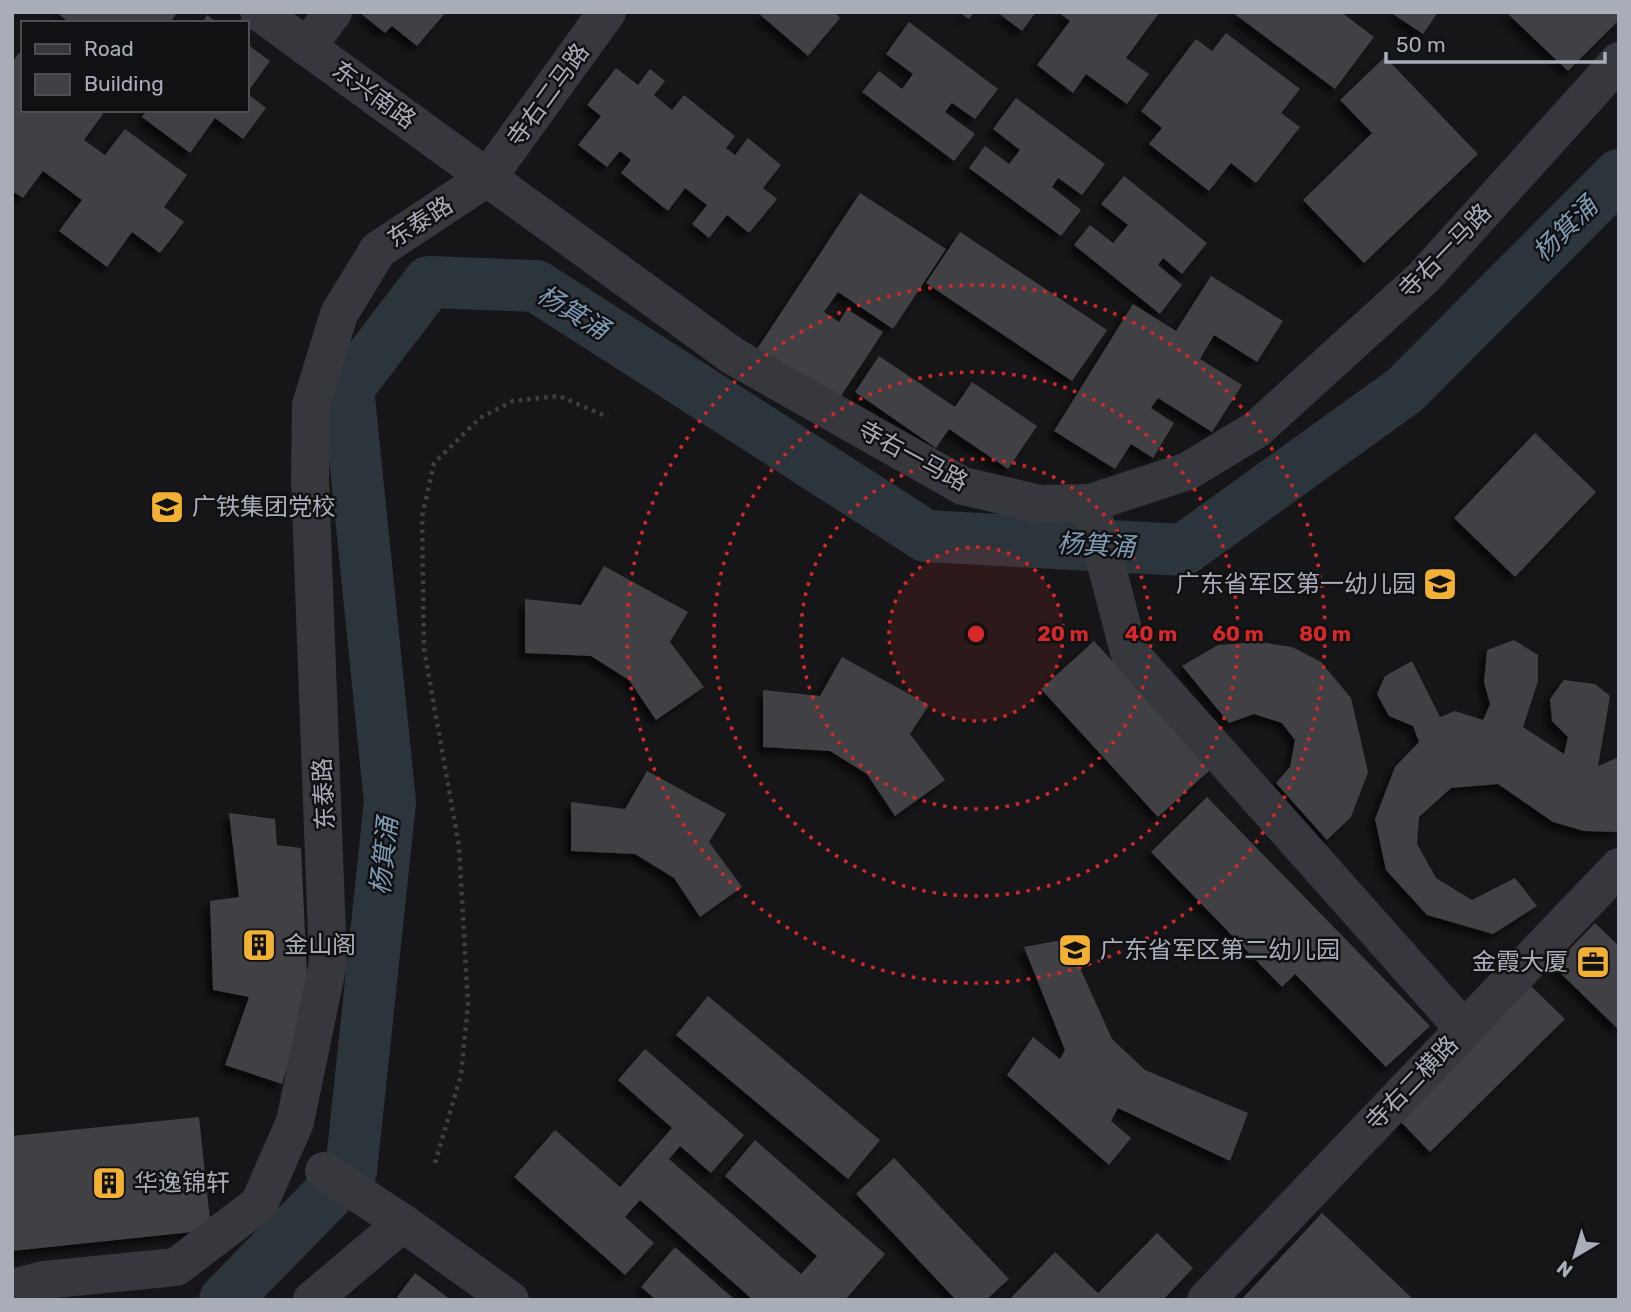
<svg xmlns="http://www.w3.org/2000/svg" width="1631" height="1312" font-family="Rubik,'Noto Sans SC',sans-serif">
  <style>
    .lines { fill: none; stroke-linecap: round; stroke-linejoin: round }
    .river { stroke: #2c353c; stroke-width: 52 }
    .building { fill: #404145; filter: url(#shadow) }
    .path { stroke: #3d3f44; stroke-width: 4.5; stroke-dasharray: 3.5 5; stroke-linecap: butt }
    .minor { stroke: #37383d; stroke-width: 38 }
    .minor-bridge { stroke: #37383d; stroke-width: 38 }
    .ring { fill: none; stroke: #d62828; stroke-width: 3.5; stroke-dasharray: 3.5 7 }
    .labels { text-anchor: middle; stroke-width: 5; stroke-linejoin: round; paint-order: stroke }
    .street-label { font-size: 24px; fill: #a8adb8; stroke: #111113 }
    .poi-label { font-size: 24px; fill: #a8adb8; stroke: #111113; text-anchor: start }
    .water-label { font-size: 26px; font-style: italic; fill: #7f9bb3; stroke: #111113 }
    .centre { fill: #d62828; stroke: #111113; stroke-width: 3.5 }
    .ring-label { font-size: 21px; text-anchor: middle; font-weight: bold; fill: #d62828; stroke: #111113; stroke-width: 5; stroke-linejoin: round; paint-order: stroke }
  </style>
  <defs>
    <filter id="shadow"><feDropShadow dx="-6" dy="6" stdDeviation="3.5" flood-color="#0009"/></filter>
  </defs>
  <rect width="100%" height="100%" fill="#161618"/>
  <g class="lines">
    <polyline class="river" points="225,1300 351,1171 390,802 348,388 429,282 536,286 926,536 1183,550 1405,390 1619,175"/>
  </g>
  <g class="building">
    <polygon points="56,12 177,12 170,23 70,23"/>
    <polygon points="359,12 446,12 417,46 392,26 385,33"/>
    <polygon points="757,12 834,12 840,18 808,56"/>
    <polygon points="959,12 974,12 969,19"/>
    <polygon points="997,12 1036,12 1022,31"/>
    <polygon points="1058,12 1160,12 1126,58 1149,74 1127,104 1086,74 1073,93 1037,65 1070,21"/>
    <polygon points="1232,12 1341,12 1374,37 1335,89"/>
    <polygon points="1390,12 1438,12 1423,34"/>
    <polygon points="1506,12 1619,12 1619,20 1568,71"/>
    <polygon points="207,15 218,23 202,23"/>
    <polygon points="909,22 998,89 975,119 952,103 945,112 975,134 954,161 862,92 879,71 902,89 913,74 886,54"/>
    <polygon points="1226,33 1300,89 1281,113 1300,127 1256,183 1231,163 1209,191 1149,144 1162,128 1141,111 1196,39 1212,51"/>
    <polygon points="247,44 270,61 247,93"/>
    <polygon points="19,53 23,55 23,110 97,110 103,114 84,140 105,155 125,129 187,175 164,207 184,222 160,253 132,232 107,267 59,231 82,200 43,171 23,198 12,191 12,62"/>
    <polygon points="1385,57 1478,154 1364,263 1303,200 1372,133 1340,100"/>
    <polygon points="616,68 638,85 650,69 665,81 654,95 672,110 684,95 735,136 726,148 735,155 748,138 781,165 763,188 777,199 749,233 727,215 709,238 692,224 707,205 685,188 668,211 621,173 631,160 620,151 607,167 578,145 601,116 587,105"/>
    <polygon points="247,93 266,108 243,139 215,118 190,153 142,117 147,110 247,110"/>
    <polygon points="1016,98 1105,164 1082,195 1058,178 1052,187 1081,210 1061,236 969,168 985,146 1009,164 1020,150 993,129"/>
    <polygon points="1124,176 1207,243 1182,274 1163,258 1158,265 1182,285 1160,314 1074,245 1090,225 1113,243 1128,225 1101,204"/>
    <polygon points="860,193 946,249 893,329 838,292 824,312 839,322 847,309 883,332 837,402 757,349"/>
    <polygon points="960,232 1107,330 1072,381 926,283"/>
    <polygon points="1211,276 1283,321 1257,362 1214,335 1200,359 1242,385 1212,432 1158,398 1151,408 1174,423 1153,458 1131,444 1115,469 1054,431 1133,304 1176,331"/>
    <polygon points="879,356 955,407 972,382 1037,426 1008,469 949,429 936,448 855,392"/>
    <polygon points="1535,433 1596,492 1515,577 1454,518"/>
    <polygon points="604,566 688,612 670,642 704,687 656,720 629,680 591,656 525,653 525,599 581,605"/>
    <polygon points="1514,640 1538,655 1538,681 1523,727 1564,754 1568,737 1552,721 1550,699 1564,680 1595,684 1610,696 1598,766 1619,757 1619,832 1584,831 1553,822 1498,784 1451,788 1419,817 1417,844 1436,878 1472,900 1515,878 1537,906 1493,934 1427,915 1386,870 1375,819 1395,767 1419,742 1413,726 1389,716 1377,694 1385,676 1412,661 1440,717 1455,711 1483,720 1490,704 1484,682 1487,650"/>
    <polygon points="1094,641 1211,769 1158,817 1041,689"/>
    <polygon points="1260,642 1292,647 1321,662 1351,698 1368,772 1351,817 1327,840 1276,783 1290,767 1295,740 1282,723 1254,714 1229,723 1182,666 1218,645"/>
    <polygon points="842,657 929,705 910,734 945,780 895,816 867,774 830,751 763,747 763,690 820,696"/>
    <polygon points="647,771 726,814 709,842 742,887 700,917 674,878 635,854 571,851 571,802 625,809"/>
    <polygon points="1207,797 1430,1026 1386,1067 1295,974 1282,987 1151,852"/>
    <polygon points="229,813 275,819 277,845 301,848 308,997 282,1084 225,1065 249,997 213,990 210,901 239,897"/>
    <polygon points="1595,923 1619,946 1619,1030 1553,966"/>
    <polygon points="1067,939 1112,1039 1145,1070 1248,1113 1230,1161 1118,1108 1111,1121 1131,1138 1109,1165 1007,1075 1033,1037 1060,1059 1065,1050 1024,947"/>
    <polygon points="1531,986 1565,1019 1430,1152 1397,1118"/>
    <polygon points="708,996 880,1140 848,1179 676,1035"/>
    <polygon points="645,1049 744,1135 711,1173 680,1146 669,1159 801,1274 817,1256 725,1176 755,1140 885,1254 845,1300 753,1300 640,1200 625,1217 654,1243 625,1275 514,1177 555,1130 620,1187 672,1128 618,1080"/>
    <polygon points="199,1117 211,1230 12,1251 12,1136"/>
    <polygon points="894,1158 1009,1279 986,1300 956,1300 856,1194"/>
    <polygon points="1322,1213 1414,1300 1241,1300"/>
    <polygon points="1157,1233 1193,1268 1163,1300 1009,1300 1055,1252 1098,1293"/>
    <polygon points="675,1247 735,1300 656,1300 641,1287"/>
    <polygon points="415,1273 451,1300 395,1300"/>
  </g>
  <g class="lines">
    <polyline class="path" points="435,1163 461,1075 468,1005 459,846 424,649 422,517 434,463 480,418 513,401 559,396 608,417"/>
    <g class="minor">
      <polyline points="259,12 733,356 963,486 1040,504 1090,503 1188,471 1257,429 1424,277 1619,61"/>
      <polyline points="307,47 333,12"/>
      <polyline points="1090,503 1129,652 1464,1029"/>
      <polyline points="12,1288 44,1280 176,1267 259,1204 295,1122 328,963 310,480 311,405 339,314 378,250 488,177 607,12"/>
      <polyline points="312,1300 403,1223 510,1300"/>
      <polyline points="1206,1300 1619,867"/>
    </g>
    <polyline class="minor-bridge" points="324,1171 403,1223"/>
  </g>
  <circle cx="976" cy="634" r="87" fill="#d62828" fill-opacity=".12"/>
  <g class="ring">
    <circle cx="976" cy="634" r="87"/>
    <circle cx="976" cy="634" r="175"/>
    <circle cx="976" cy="634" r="262"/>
    <circle cx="976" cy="634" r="349"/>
  </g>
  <defs>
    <g id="school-square" transform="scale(1.75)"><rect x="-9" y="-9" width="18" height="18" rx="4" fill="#f2b134" stroke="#111113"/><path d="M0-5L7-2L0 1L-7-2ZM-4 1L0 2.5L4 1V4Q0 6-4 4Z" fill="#111"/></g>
    <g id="building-square" transform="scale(1.75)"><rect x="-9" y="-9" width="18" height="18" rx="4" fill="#f2b134" stroke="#111113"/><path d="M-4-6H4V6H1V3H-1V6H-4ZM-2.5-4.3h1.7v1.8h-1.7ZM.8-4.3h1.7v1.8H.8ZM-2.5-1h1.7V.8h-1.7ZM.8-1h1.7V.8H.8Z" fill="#111"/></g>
    <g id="office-square" transform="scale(1.75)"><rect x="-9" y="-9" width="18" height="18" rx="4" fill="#f2b134" stroke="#111113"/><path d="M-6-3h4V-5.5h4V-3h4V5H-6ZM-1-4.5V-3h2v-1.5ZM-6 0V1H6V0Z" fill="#111"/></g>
  </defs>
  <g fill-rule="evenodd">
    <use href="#school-square" x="167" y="507"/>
    <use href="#school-square" x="1440" y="584"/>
    <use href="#building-square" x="259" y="945"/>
    <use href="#school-square" x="1075" y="950"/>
    <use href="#office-square" x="1593" y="962"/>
    <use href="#building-square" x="109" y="1183"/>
  </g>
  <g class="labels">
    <g class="street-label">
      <text transform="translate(374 95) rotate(36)" y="8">东兴南路</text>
      <text transform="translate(548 95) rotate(-54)" y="8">寺右二马路</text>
      <text transform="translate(420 222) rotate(-33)" y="8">东泰路</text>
      <text transform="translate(1445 251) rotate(-46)" y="8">寺右一马路</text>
      <text transform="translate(913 456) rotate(28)" y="8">寺右一马路</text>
      <text transform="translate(324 794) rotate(-93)" y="8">东泰路</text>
      <text transform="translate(1412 1083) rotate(-46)" y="8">寺右二横路</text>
    </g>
    <g class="poi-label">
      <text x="192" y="515">广铁集团党校</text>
      <text x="1416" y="592" text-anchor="end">广东省军区第一幼儿园</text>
      <text x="284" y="953">金山阁</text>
      <text x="1100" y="958">广东省军区第二幼儿园</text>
      <text x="1568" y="970" text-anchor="end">金霞大厦</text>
      <text x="134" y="1191">华逸锦轩</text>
    </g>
    <g class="water-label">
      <text transform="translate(1565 229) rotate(-45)" y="9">杨箕涌</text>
      <text transform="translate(573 312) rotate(31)" y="9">杨箕涌</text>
      <text transform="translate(1096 545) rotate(3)" y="9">杨箕涌</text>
      <text transform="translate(384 856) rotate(-84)" y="9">杨箕涌</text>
    </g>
  </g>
  <circle cx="976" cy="634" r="10" class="centre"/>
  <g class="ring-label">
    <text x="1063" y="641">20 m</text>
    <text x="1151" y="641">40 m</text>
    <text x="1238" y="641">60 m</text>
    <text x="1325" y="641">80 m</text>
  </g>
  <rect width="1631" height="1312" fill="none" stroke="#a8adb8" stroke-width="28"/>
  <rect x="21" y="21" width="228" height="91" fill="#111113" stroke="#4d4f55" stroke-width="2"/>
  <rect x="35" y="44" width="35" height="10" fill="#37383d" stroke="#4d4f55" stroke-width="2"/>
  <text x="84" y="56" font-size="21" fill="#a8adb8">Road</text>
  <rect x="35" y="74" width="35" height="21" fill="#404145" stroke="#4d4f55" stroke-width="2"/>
  <text x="84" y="91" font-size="21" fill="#a8adb8">Building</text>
  <g transform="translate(1575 1256) rotate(218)" stroke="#111113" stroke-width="5" paint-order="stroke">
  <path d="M0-5L12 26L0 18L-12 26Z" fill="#a8adb8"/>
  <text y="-10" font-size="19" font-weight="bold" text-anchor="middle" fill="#a8adb8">N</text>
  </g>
  <path d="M1386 52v10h219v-10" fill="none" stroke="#a8adb8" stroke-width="3.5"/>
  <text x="1396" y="52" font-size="21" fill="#a8adb8" stroke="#111113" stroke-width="5" paint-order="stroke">50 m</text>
</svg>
